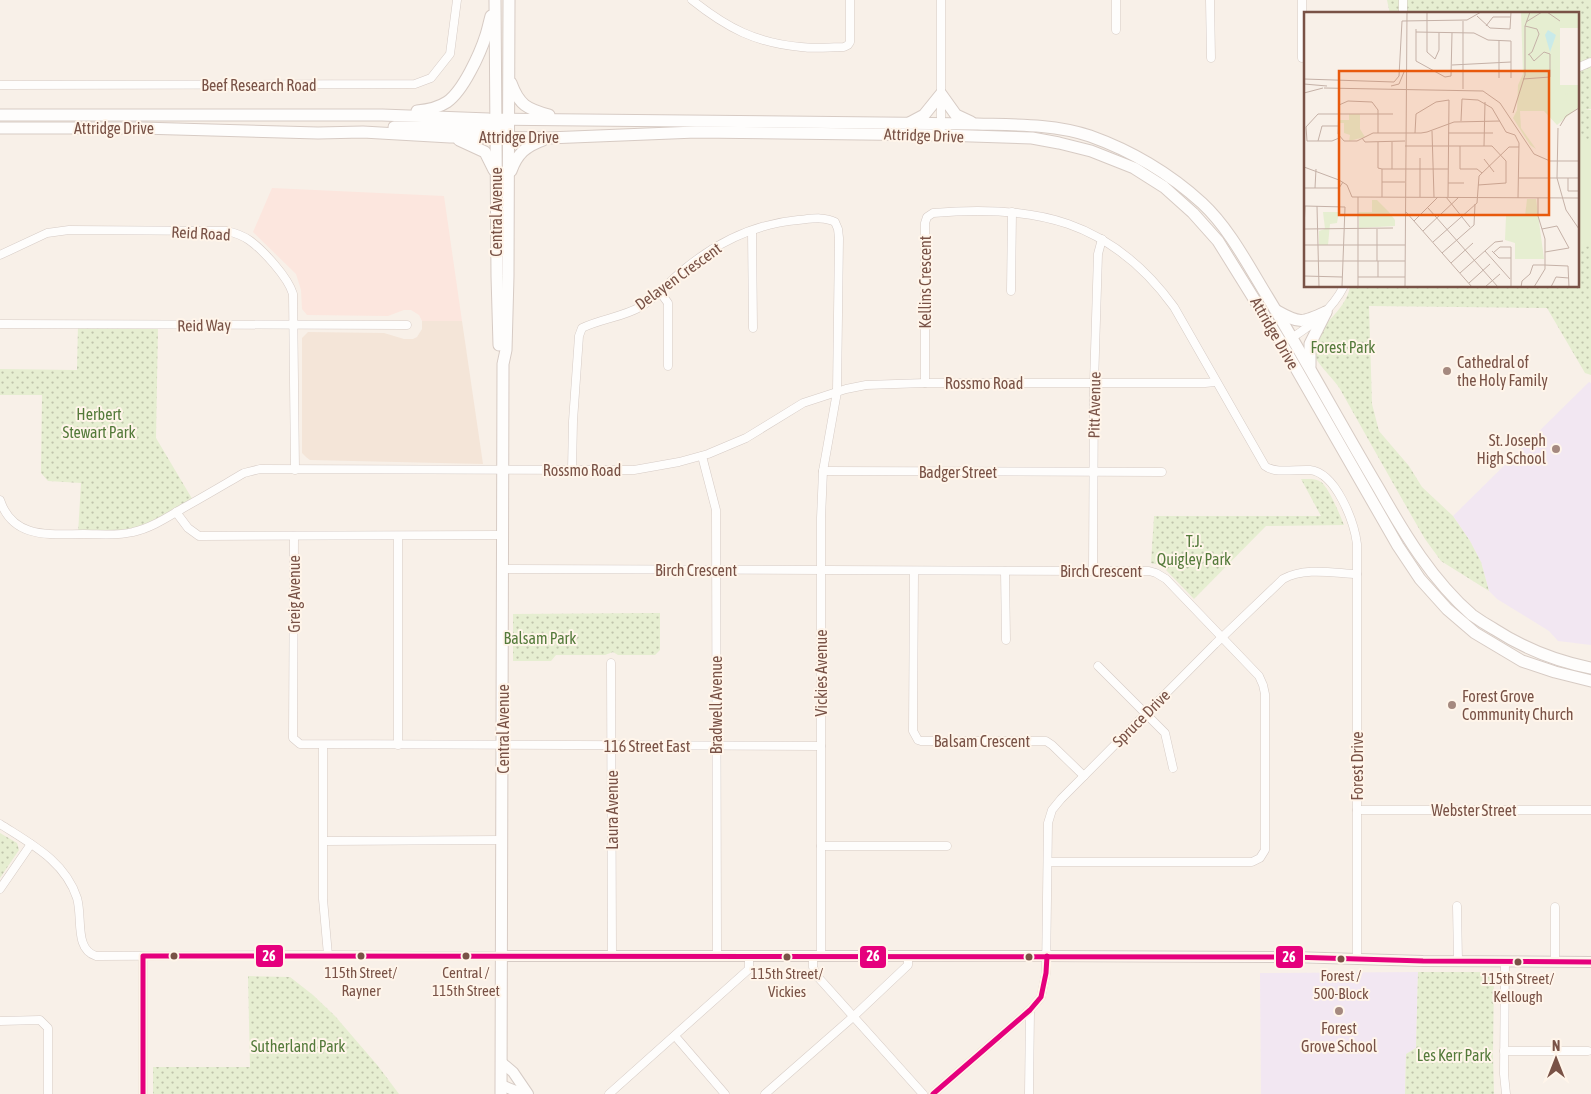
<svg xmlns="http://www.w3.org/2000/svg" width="1591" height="1094" font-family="'Asap Condensed',sans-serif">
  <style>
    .residential { fill: #f4e5d8 }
    .commercial { fill: #fce6de }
    .education { fill: #f2e7f2 }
    .green { fill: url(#green-dots) }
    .pitch { fill: #e6eed1 }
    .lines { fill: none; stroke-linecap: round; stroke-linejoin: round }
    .minor-casing { stroke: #d6cbc5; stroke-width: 9 }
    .tertiary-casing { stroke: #d6cbc5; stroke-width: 12 }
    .secondary-casing { stroke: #d7cbc4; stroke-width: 13 }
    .minor { stroke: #fefdfc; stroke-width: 8 }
    .tertiary { stroke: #fefdfc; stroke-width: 10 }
    .secondary { stroke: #fefdfc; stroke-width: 11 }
    .bus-1-casing { stroke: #fff5ea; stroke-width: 9 }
    .bus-1 { stroke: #e5007d; stroke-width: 5 }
    .poi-dot { fill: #a5897f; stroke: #fff5ea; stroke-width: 2 }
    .bus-dot { fill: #795246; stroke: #fff5ea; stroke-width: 2 }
    .labels { text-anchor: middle; stroke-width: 4; stroke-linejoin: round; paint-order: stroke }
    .bus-label { font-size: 15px; fill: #795246; stroke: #fff5ea }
    .street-label { font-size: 16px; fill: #795246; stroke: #fff5ea }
    .park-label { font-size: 16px; fill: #547a3a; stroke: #fff5ea }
    .poi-label { font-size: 16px; fill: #795246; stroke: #fff5ea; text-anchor: start }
    .inset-road { fill: none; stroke: #c5b1a7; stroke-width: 1 }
    .view { fill: #e8590c; fill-opacity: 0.15; stroke: #e8590c; stroke-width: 2.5 }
    .inset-edge { fill: none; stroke: #795246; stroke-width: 2.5 }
    .line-badge { stroke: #fff5ea; stroke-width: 2 }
    .badge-label { font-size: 14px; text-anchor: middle; font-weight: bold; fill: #fff }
  </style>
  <defs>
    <pattern id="green-dots" width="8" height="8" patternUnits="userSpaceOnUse" patternTransform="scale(1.25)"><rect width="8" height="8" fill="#e6eed1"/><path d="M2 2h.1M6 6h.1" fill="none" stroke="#bfc3ab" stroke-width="1.8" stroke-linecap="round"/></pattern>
  </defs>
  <rect width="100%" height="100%" fill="#f8f0e8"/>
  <polygon class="residential" points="422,321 462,321 483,464 310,460 306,457 302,453 302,338 308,332 384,333 404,339 413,339 417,337 422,329"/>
  <polygon class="commercial" points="272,188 444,196 462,321 422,321 419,315 411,310 404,310 388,316 307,315 302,309 301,290 296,274 253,232"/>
  <g class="education">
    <polygon points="1589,382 1591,383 1591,645 1558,641 1549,631 1497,599 1489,591 1481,562 1470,541 1453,516"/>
    <polygon points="1418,972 1416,1048 1406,1054 1405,1094 1261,1094 1260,973"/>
  </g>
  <g class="green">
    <path d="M1387,0H1591V109H1584L1591,110V375L1585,373L1547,308L1369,306L1372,404L1379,431L1409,466L1422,487L1453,516L1470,541L1481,562L1489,591L1441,561L1425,539C1396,489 1368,439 1340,389C1334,379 1313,360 1313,351C1313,327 1347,312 1350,286H1577V14H1390Z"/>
    <polygon points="78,325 158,325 156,438 194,502 133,532 78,534 81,483 48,481 41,473 42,395 0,395 0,369 77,370"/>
    <path d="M1301,479C1307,479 1316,478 1321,482C1329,488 1340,515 1344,525L1266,526L1194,599L1165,569L1159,565L1151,563L1154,516H1321Z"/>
    <polygon points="660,613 660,650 655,655 618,655 613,652 605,655 556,655 551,661 513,661 513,614"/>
    <polygon points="0,833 17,843 19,850 0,878"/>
    <polygon points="1418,972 1490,972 1494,977 1493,1055 1494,1094 1405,1094 1406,1054 1416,1048"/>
    <polygon points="248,976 290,977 313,995 335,1016 378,1066 399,1094 153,1094 153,1067 250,1067"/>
  </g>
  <polygon class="pitch" points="1577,141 1585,141 1591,143 1591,235 1590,246 1577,248"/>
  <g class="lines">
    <g class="minor-casing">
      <g id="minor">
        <path d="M692,0C727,28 756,43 801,47C815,49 830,47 844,47L848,45L850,42V0"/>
        <polyline points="941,0 941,128"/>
        <polyline points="1210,0 1211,58"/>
        <polyline points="1403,0 1403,14"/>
        <polyline points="1116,30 1116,0"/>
        <polyline points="1302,58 1302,0"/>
        <polyline points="1577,68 1591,62"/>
        <polyline points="0,85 415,84 431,78 450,54 457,0"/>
        <polyline points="752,231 753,328"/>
        <path d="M0,255L47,233L69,230L227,231C235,233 242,235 249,240C263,250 288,277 293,294L295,470"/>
        <polyline points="1011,291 1012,212"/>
        <polyline points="660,292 668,303 668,366"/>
        <polyline points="0,324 407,325"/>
        <path d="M1290,339C1312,325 1332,310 1344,286"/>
        <path d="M925,383V223L927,217L933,213C1035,204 1111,220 1174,307L1265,466C1275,474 1297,469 1310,470C1336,473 1354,521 1357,544V958"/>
        <polyline points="702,456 716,510 717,956"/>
        <path d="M572,470L573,421L579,336L582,328C600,319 623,317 640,307C656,298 667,284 681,272C714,244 754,224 798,220C810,219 824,216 835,222L838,229L839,238L837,392L823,471L821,518V956"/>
        <polyline points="823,471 1162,472"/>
        <path d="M0,500C13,540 51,534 84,534C100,534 118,536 133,532C152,528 169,516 185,507C205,496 225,484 244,473L260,469L634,470L679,462L708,454L746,438L803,403L846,389L866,385L925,383H1205L1215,382"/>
        <polyline points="176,512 188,528 199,536 502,535"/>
        <polyline points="294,536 293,738 300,744 821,746"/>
        <polyline points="502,569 1102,571 1149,571 1156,573 1166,579 1259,676 1263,685 1265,694 1265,850 1260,858 1252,862 1048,862"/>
        <polyline points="914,571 913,731 918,740 921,741 1046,741 1052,745 1084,776"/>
        <polyline points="1005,571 1006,640"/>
        <polyline points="1093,571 1094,384 1098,254 1102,239"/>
        <polyline points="611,663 612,956"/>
        <polyline points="1098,666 1165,733 1173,768"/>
        <polyline points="323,745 323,899 328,955"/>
        <polyline points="398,745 398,536"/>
        <polyline points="1357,810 1591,810"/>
        <path d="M0,824C31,844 65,861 77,898C83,918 74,949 96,956L331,955L502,956"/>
        <polyline points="324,841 502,840"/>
        <polyline points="821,846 947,846"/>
        <polyline points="0,889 31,844"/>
        <polyline points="1457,906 1458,961"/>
        <polyline points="1555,907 1555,961"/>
        <polyline points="143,956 143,1094"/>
        <polyline points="813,956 813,967 817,976 923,1094"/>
        <polyline points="1505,961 1504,1074 1506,1094"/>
        <polyline points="0,1021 40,1020 48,1028 48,1094"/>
        <polyline points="675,1036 725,1094"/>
        <polyline points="1504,1051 1588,1051"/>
        <polyline points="609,1094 749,969 749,956"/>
        <polyline points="765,1094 854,1016 908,965 908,956"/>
        <path d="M933,1094L1030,1010L1041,997L1046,973L1048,823L1052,810L1061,799L1215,644L1283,579C1305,567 1333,573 1357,574"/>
        <polyline points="1029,1094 1030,1010"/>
      </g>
    </g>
    <g class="tertiary-casing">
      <g id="tertiary">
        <polyline points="502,956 1047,956 1292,957 1423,961 1591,962"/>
        <polyline points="501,1062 513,1072 528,1094"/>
        <polyline points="501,1085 523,1094"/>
      </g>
    </g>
    <g class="secondary-casing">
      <g id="secondary">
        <polyline points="495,0 497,276 499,345"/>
        <path d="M511,83C519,105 527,109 549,115"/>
        <path d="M417,111C428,110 438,108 447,102C463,91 480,54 486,35C488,29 489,23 491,16"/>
        <path d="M0,115H382L489,119L977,124C1015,125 1054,124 1090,136C1132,151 1169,173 1202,203C1229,228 1248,265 1267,296C1306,360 1341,425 1379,489C1405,535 1432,580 1472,615C1479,620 1487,625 1494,629C1525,649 1555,661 1591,668"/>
        <polyline points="909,123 924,115 941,94 956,115 971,122"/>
        <polyline points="394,127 489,128 496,127 502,124"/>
        <polyline points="0,128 141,128 318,133 363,132 450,137 548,138 696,132 941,135 1032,138 1059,143 1091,151 1134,168 1164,187 1193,213 1218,241 1282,344 1398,546 1420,579 1447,609 1475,633 1522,661 1555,672 1591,681"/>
        <polyline points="459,140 485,152 494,170"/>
        <path d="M511,171C517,154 526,146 543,140"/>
        <path d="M1277,311C1300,324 1302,323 1326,312"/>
        <polyline points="1310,366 1310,344 1326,312"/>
        <polyline points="501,1094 503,364 506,350 508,276 509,0"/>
      </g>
    </g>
    <use href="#minor" class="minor"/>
    <use href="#tertiary" class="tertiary"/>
    <use href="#secondary" class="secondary"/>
    <g class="bus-1-casing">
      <g id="bus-1">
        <polyline points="143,1094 143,956 1292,957 1423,961 1591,962"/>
        <polyline points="933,1094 1030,1010 1041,997 1046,973 1047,956"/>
      </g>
    </g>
    <use href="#bus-1" class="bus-1"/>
  </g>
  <g class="poi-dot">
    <circle cx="1447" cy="371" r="5"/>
    <circle cx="1556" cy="449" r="5"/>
    <circle cx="1452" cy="705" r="5"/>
    <circle cx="1339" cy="1011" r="5"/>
  </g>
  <g class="bus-dot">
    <circle cx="174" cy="956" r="4.5"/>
    <circle cx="361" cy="956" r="4.5"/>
    <circle cx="466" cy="956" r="4.5"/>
    <circle cx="787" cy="957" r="4.5"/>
    <circle cx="1029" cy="957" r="4.5"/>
    <circle cx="1341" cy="959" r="4.5"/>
    <circle cx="1518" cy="962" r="4.5"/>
  </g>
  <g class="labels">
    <g class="bus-label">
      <text x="361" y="978">115th Street/<tspan x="361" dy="18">Rayner</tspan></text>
      <text x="466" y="978">Central /<tspan x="466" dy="18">115th Street</tspan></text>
      <text x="787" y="979">115th Street/<tspan x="787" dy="18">Vickies</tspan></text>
      <text x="1341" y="981">Forest /<tspan x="1341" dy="18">500-Block</tspan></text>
      <text x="1518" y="984">115th Street/<tspan x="1518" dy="18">Kellough</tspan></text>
    </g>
    <g class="street-label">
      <text x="259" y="91">Beef Research Road</text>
      <text x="114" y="134">Attridge Drive</text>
      <text transform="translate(924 135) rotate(2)" y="6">Attridge Drive</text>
      <text x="519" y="143">Attridge Drive</text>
      <text transform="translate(496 212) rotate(-90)" y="6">Central Avenue</text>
      <text transform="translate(201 233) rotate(3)" y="6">Reid Road</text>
      <text transform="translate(678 276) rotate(-36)" y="6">Delayen Crescent</text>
      <text transform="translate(925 282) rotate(-90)" y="6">Kellins Crescent</text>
      <text transform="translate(204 325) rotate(-1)" y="6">Reid Way</text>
      <text transform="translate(1275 333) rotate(60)" y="6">Attridge Drive</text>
      <text x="984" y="389">Rossmo Road</text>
      <text transform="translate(1094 405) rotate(-89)" y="6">Pitt Avenue</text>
      <text x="582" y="476">Rossmo Road</text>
      <text x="958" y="478">Badger Street</text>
      <text x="696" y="576">Birch Crescent</text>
      <text x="1101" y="577">Birch Crescent</text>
      <text transform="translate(294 594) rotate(-90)" y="6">Greig Avenue</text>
      <text transform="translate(821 673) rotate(-90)" y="6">Vickies Avenue</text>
      <text transform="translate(716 705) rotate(-90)" y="6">Bradwell Avenue</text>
      <text transform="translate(1141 718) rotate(-45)" y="6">Spruce Drive</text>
      <text transform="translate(503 729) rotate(-90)" y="6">Central Avenue</text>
      <text x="982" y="747">Balsam Crescent</text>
      <text x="647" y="752">116 Street East</text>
      <text transform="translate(1357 766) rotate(-90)" y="6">Forest Drive</text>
      <text transform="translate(612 810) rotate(-90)" y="6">Laura Avenue</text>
      <text x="1474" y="816">Webster Street</text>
    </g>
    <g class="park-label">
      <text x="1343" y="353">Forest Park</text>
      <text x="99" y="420">Herbert<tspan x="99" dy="18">Stewart Park</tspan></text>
      <text x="1194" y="547">T.J.<tspan x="1194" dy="18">Quigley Park</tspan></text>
      <text x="540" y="644">Balsam Park</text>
      <text x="298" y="1052">Sutherland Park</text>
      <text x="1454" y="1061">Les Kerr Park</text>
    </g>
    <g class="poi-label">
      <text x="1457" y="368">Cathedral of<tspan x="1457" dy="18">the Holy Family</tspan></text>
      <text x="1546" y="446" text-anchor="end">St. Joseph<tspan x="1546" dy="18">High School</tspan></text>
      <text x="1462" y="702">Forest Grove<tspan x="1462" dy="18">Community Church</tspan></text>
      <text x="1339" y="1034" text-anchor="middle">Forest<tspan x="1339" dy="18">Grove School</tspan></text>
    </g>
  </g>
  <g transform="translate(1304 12)">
    <rect width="275" height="275" fill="#f8f0e8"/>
    <path d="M217,0H275V16H256V73H275V95L253,113L240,99H216L217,116L232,137L226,133L209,106L213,98L214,73L219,62ZM45,102H56V117L61,125L45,129L46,123L40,121V111H34V108H45ZM223,187H232L240,247H211V231L201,228L202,204H221ZM68,188H73L85,200L91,208V214L55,216V200H68ZM19,200H35L33,211L26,212L24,233H15V219L21,217Z" fill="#e6eed1"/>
    <path d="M233 84a7 7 0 1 1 14 0a7 7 0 1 1-14 0ZM248 85a7 7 0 1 1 14 0a7 7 0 1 1-14 0ZM219,79L229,82L237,93L220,95ZM262 86a7 7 0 1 1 14 0a7 7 0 1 1-14 0Z" fill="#e6eed1"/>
    <path d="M244,18L252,23L246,40L241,23Z" fill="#c9eae9"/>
    <path class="inset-road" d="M123,0V40L131,47L135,38V21M243,0L256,9M173,4L186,16L206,17L207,0M159,9V77M222,10L238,0M182,14L189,5H207M221,14L233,17L235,22L228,40L224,43M112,17V49L141,65L147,64L148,21M112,20L170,21L184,28L207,29V50L148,53M195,66V28M207,66V50M0,67L90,70L95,64L98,9L163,8L177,0M219,67L246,65V42L240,40L230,49L225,42M0,72L23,74M87,74L95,72L100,60M20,76L179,79L196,91L230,142L246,149H275M0,81L19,76M209,101L221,63V14L226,0M157,109L158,87L174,88L188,96L202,120L211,123L215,131L214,186M256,114L262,104L275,96M254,116L253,166L262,198L275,217M128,119L130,185M74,121V98L68,90L44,89L35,93L34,122L40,129H53L69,121H117L123,120L150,110L196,109M111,121L112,102L132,90L145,88L144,185M144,121H189M35,126L28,129H3L2,115L14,102H89M58,126L61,130L101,129M14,129L18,114H34M74,130V156L78,157M101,134H188L202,149V171L174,173M156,134V157H173L178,161M180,134L181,90M116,146V185M180,147L190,160M0,155L35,168L43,173L48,185L275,186M78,157H144M78,157V185M88,157V130M215,166H275M264,166V179H275M78,170H101M144,171H160M0,176H35L39,170M11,176L12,157M142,185L166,215M13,194L15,275M124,196L194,275M102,200L168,275M110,209L134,185M0,217L1,194L41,195L38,275M0,217L89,216M238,217L253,214L265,236L241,240M119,219L155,185M129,230L173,191L175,164L205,135H215M0,233H101M181,239L206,267M188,239L195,246H207M138,241L170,213L171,192M189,241L196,235H207V275M0,249H101M73,249V217M147,251L169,231M156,261L191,230L199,229M0,264L38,265M54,265H101M74,265V249M165,271L186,252M54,275V185M101,275L103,0M181,275L196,262M217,275L218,269L226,262L229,253H240L264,254L265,275M230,275L241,257V227L234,204V186M247,275L252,265L265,266"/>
    <path class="view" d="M35,59H245V203H35Z"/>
    <rect width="275" height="275" class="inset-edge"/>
  </g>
  <g class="line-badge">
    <rect x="255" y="944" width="29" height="24" rx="5" fill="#e5007d"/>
    <rect x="859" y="945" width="28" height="24" rx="5" fill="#e5007d"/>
    <rect x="1275" y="945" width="29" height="24" rx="5" fill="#e5007d"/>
  </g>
  <g class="badge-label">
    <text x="269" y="961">26</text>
    <text x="873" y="961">26</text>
    <text x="1289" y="962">26</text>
  </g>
  <g transform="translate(1556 1059)" stroke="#fff5ea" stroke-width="4" paint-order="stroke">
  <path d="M0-4L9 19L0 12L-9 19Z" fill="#795246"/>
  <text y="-8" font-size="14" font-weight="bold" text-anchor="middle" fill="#795246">N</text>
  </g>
</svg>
